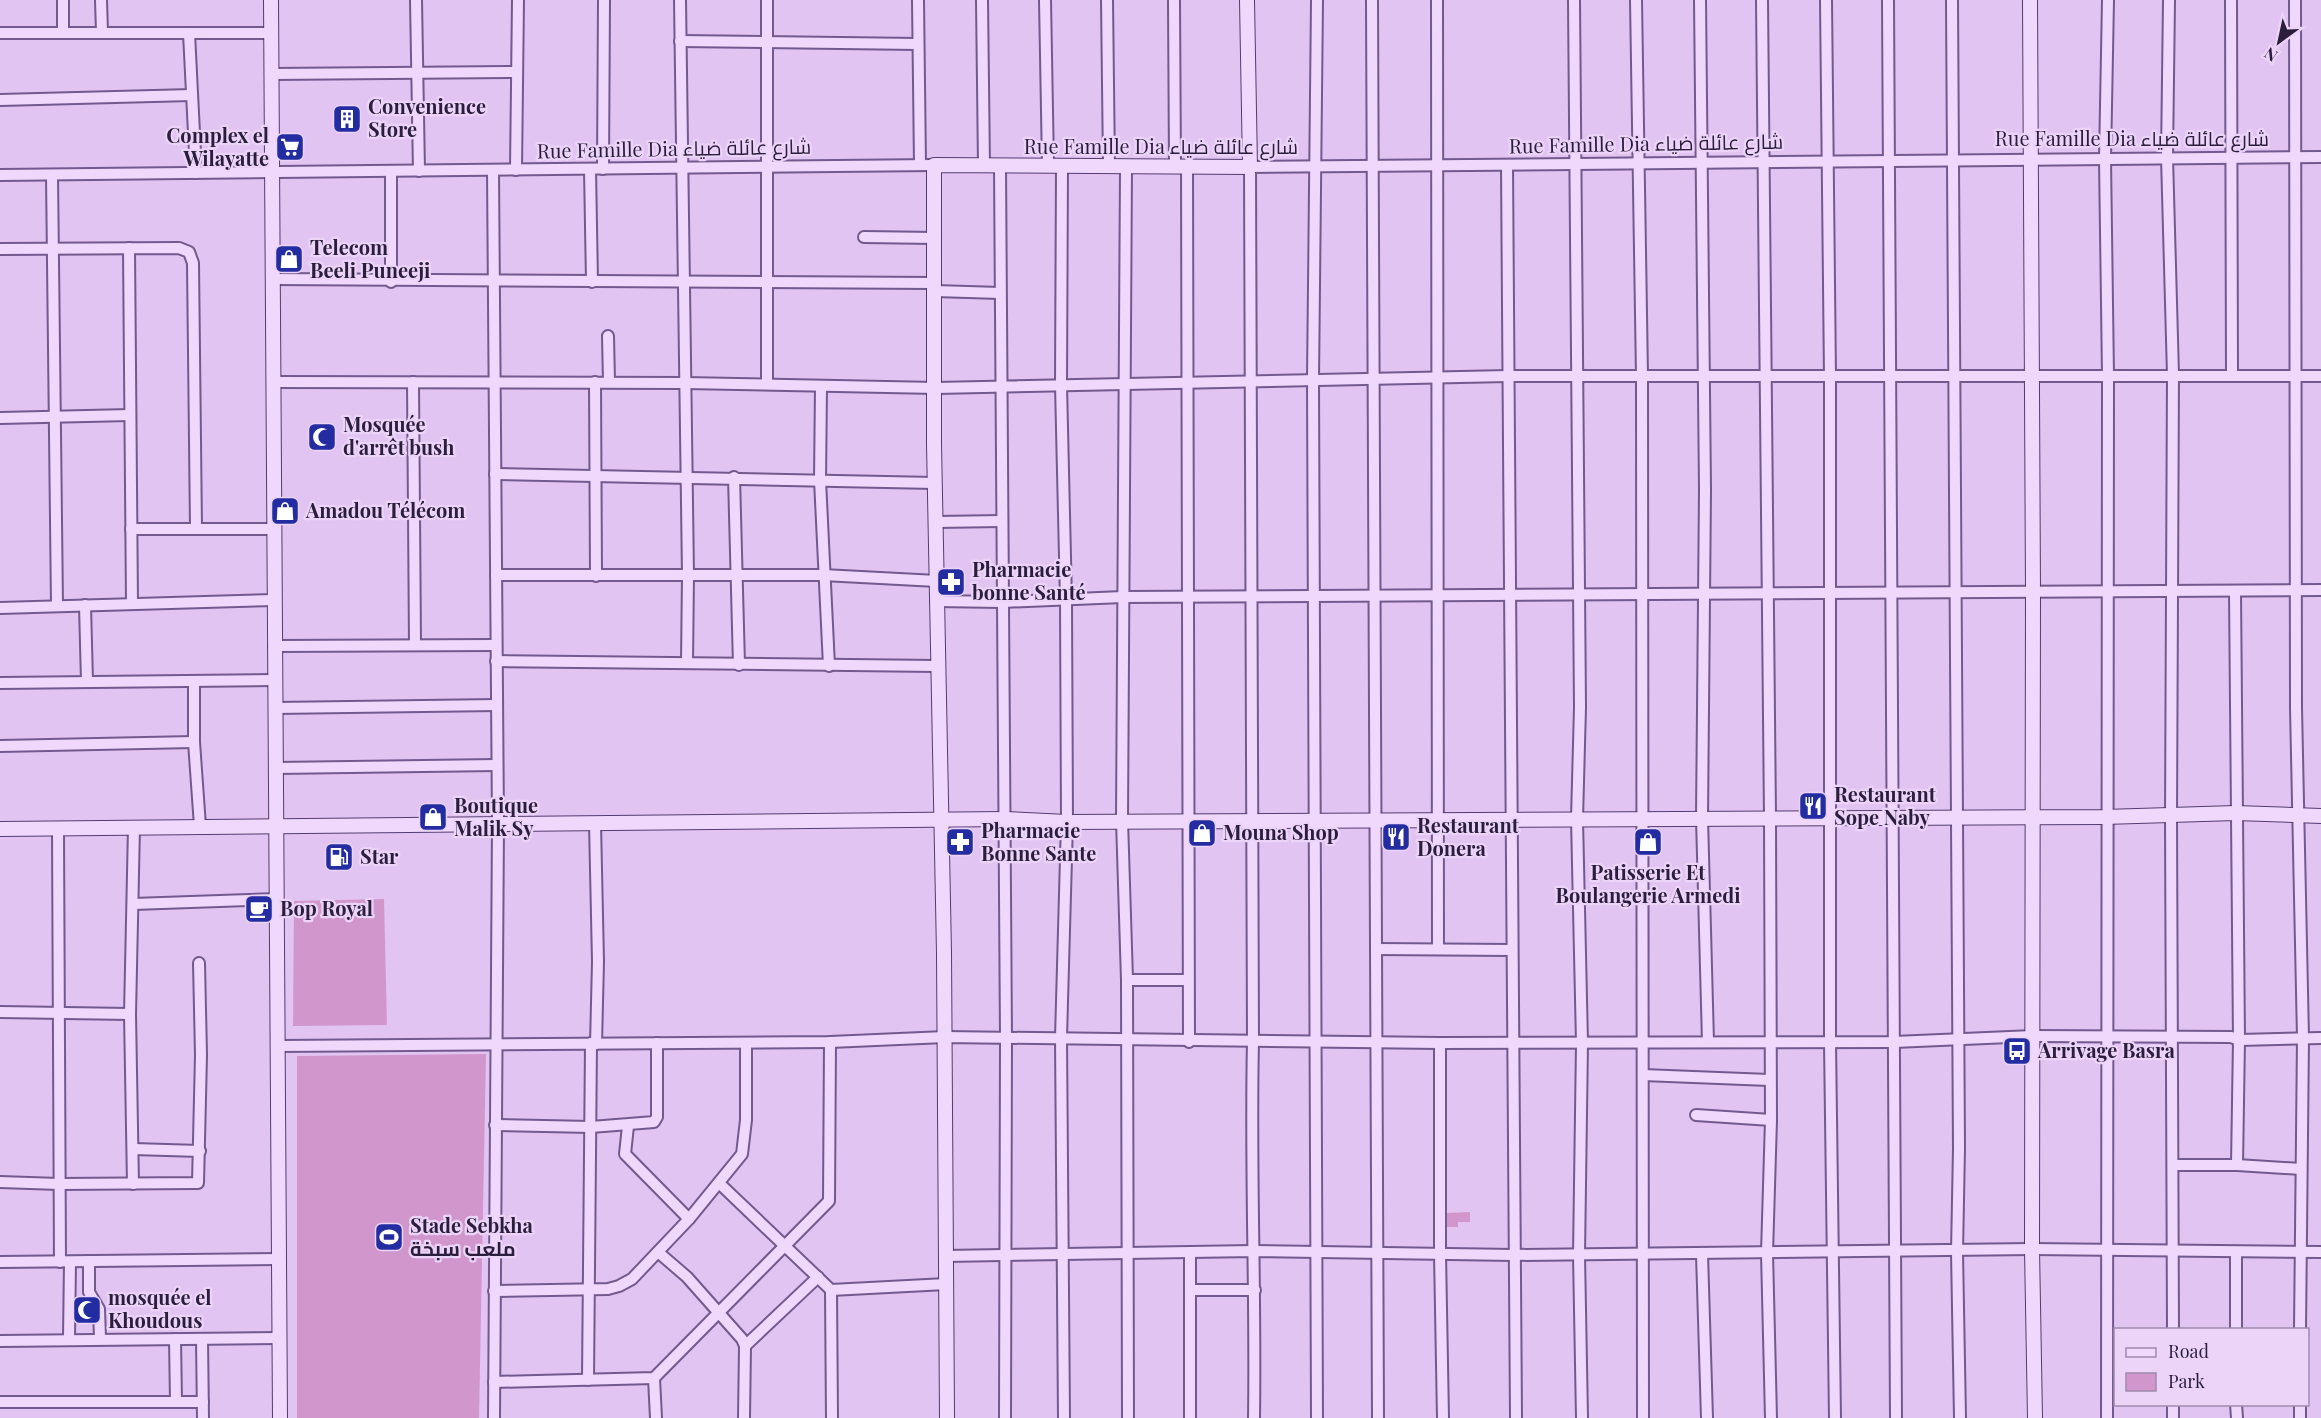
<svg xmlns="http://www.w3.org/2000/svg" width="2321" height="1418" font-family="'Playfair Display',Cairo,serif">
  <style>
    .green { fill: #d197cd }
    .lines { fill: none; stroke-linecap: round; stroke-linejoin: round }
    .street-casing { stroke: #72598e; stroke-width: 14 }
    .secondary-casing { stroke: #533c70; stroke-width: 16 }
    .street { stroke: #efd8fb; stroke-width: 10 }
    .secondary { stroke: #efd8fb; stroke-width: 14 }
    .labels { text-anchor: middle; stroke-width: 4.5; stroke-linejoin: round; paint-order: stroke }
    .poi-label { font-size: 20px; font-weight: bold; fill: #2b1e3d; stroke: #ecd4f8; text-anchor: start }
    .street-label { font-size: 20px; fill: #2b1e3d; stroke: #ecd4f8 }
  </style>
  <rect width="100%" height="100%" fill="#e1c4f1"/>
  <g class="green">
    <polygon points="384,899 387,1025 293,1026 294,901"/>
    <polygon points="486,1054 479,1418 297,1418 297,1056"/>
    <polygon points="1470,1212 1470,1222 1458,1222 1458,1227 1447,1227 1447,1213"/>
  </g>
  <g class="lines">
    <g class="street-casing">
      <g id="street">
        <polyline points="63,0 63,33"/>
        <polyline points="101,0 102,32"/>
        <polyline points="416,0 419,171"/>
        <polyline points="680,0 688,575 687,663"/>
        <polyline points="767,0 767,384"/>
        <polyline points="918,0 920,165"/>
        <polyline points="982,0 984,166"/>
        <polyline points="1045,0 1048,166"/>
        <polyline points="1107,0 1109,167"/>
        <polyline points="1174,0 1175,167"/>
        <polyline points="1317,0 1313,380 1317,1418"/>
        <polyline points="1372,0 1378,1418"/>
        <polyline points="1437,0 1438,949"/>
        <polyline points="1574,0 1580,707 1577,819 1582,1043 1579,1255 1582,1418"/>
        <polyline points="1636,0 1642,376 1643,1418"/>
        <polyline points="1700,0 1705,490 1702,818 1708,1042"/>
        <polyline points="1762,0 1770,818 1771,1120 1767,1253 1771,1418"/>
        <polyline points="1826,0 1830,377 1830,1042 1835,1418"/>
        <polyline points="1888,0 1896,1418"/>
        <polyline points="1952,0 1959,1148 1957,1252 1960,1418"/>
        <polyline points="2169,0 2167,157 2173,375 2171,817 2173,1330"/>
        <polyline points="2231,0 2232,376"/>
        <polyline points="2295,0 2296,708 2303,1038 2300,1330"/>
        <polyline points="0,33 271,33"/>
        <polyline points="189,33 196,173"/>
        <polyline points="680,41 918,44"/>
        <polyline points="271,74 517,72"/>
        <polyline points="0,100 192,95"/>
        <polyline points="1507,165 1516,1418"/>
        <polyline points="1000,166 1006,1039 1005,1418"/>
        <polyline points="1062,166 1061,385 1066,600 1067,822 1061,1038 1064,1418"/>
        <polyline points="1126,167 1122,820 1127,980 1128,1418"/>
        <polyline points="1187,167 1189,1042"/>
        <polyline points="590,169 592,282"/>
        <polyline points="603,169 604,0"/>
        <polyline points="493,170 498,824 494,1418"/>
        <polyline points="516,170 518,0"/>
        <polyline points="0,175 934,165"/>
        <polyline points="52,175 57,606"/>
        <polyline points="864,237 935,238"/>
        <polyline points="129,248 132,604"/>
        <polyline points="0,249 179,248 189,252 193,263 196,529"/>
        <polyline points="273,279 935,283"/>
        <polyline points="391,282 391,171"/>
        <polyline points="935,291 1000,293"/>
        <polyline points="608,336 609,382"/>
        <polyline points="273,382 685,383 936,388 1508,376 2321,376"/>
        <polyline points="413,382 415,644"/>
        <polyline points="595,382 596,576"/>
        <polyline points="821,387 820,480 829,666"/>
        <polyline points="0,418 130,415"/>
        <polyline points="495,474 935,483"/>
        <polyline points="734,477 739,665"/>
        <polyline points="936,522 1002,521"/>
        <polyline points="131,529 274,529"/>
        <polyline points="496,575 823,575 937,581"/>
        <polyline points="2235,591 2239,1040 2237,1165"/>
        <polyline points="936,601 1002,602 1123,597 2321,590"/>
        <polyline points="85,605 87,682"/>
        <polyline points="0,608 275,600"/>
        <polyline points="274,646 496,645"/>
        <polyline points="496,661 937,666"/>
        <polyline points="194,681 194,742 200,826"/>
        <polyline points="0,683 274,680"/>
        <polyline points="275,708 497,705"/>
        <polyline points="0,746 194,742"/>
        <polyline points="276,768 497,765"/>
        <polyline points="595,823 598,962 596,1044"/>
        <polyline points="58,829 60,1262"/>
        <polyline points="133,904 277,899"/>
        <polyline points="1376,949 1512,950"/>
        <polyline points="1127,980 1188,980"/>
        <polyline points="0,1012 130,1014"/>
        <polyline points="1440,1043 1440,1254 1443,1418"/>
        <polyline points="278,1046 830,1042 945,1037 1440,1043 1894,1042 2033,1036 2231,1037 2239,1040 2321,1038"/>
        <polyline points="1643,1075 1769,1080"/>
        <polyline points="1696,1115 1771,1120"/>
        <polyline points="495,1125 591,1127 654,1122 657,1117 657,1043"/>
        <polyline points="628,1126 625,1154 689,1219"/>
        <polyline points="133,1149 200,1151"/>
        <polyline points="2173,1165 2237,1165 2301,1169"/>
        <polyline points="0,1182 59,1184 198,1183 201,1055 199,963"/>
        <polyline points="719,1183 831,1290 946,1284"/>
        <polyline points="133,1184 130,1014 134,827"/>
        <polyline points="658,1252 687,1277 742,1339 745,1346 744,1418"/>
        <polyline points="2236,1252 2236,1330"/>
        <polyline points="1190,1253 1190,1418"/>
        <polyline points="1702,1254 1707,1418"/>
        <polyline points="945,1256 1253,1251 1514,1255 2032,1249 2321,1252"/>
        <polyline points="89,1261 89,1292 99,1309 100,1338"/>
        <polyline points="0,1262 280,1259"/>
        <polyline points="831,1290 832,1418"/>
        <polyline points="1190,1290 1255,1290"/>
        <polyline points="494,1291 608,1289 619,1286 632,1279 689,1219 742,1154 746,1120 746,1043"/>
        <polyline points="69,1339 70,1262"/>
        <polyline points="175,1339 176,1402"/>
        <polyline points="202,1339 203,1418"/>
        <polyline points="0,1341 280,1338"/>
        <polyline points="745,1346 818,1277"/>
        <polyline points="654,1378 656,1418"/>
        <polyline points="588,1380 591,1043"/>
        <polyline points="494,1382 654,1378 829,1201 830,1042"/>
        <polyline points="0,1402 203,1402"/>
        <polyline points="2236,1404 2237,1418"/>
        <polyline points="2300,1404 2300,1418"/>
        <path d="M1254,1418C1256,1292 1250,1167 1253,1042L1250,167L2321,157"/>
        <polyline points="2107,1418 2108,376 2105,159 2108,0"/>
        <polyline points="2173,1418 2173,1404"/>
      </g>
    </g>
    <g class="secondary-casing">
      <g id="secondary">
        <polyline points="271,0 280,1418"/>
        <polyline points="2030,0 2033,591 2032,1249 2035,1418"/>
        <polyline points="0,829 1005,819 1067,822 2104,817 2236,813 2321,816"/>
        <polyline points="947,1418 944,953 934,444 934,165 1250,167 1247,0"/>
      </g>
    </g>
    <use href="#street" class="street"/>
    <use href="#secondary" class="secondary"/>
  </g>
  <defs>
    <g id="building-square" transform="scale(1.5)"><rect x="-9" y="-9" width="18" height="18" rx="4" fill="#242ca1" stroke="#ecd4f8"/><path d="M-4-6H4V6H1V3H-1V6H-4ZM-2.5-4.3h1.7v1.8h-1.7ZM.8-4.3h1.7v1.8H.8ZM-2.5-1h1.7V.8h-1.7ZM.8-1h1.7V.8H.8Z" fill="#fff"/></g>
    <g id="supermarket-square" transform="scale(1.5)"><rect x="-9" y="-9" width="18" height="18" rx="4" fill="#242ca1" stroke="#ecd4f8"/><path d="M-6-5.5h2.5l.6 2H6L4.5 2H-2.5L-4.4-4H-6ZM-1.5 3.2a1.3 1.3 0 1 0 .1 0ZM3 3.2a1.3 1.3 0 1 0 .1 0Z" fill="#fff"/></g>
    <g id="shop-square" transform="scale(1.5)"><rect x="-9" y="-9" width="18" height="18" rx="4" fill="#242ca1" stroke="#ecd4f8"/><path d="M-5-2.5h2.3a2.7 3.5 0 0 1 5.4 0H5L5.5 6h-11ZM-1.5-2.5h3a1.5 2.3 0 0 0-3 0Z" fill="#fff"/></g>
    <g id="mosque-square" transform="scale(1.5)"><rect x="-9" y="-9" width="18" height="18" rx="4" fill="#242ca1" stroke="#ecd4f8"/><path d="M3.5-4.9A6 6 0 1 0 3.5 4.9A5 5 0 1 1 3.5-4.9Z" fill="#fff"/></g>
    <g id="pharmacy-square" transform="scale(1.5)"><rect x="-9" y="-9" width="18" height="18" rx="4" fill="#242ca1" stroke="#ecd4f8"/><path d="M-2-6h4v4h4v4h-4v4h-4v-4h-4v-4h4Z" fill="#fff"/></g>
    <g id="restaurant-square" transform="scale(1.5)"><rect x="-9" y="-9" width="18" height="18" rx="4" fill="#242ca1" stroke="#ecd4f8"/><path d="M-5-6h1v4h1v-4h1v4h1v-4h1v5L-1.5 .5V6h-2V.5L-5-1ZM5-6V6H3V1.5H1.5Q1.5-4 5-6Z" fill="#fff"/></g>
    <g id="fuel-square" transform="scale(1.5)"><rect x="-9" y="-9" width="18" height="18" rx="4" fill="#242ca1" stroke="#ecd4f8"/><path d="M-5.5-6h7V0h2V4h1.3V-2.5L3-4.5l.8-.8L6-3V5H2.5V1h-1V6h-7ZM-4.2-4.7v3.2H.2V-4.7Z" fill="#fff"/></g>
    <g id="cafe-square" transform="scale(1.5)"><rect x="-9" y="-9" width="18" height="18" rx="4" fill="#242ca1" stroke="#ecd4f8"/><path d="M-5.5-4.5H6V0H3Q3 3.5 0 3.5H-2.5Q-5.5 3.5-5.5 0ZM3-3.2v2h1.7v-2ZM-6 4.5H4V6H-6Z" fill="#fff"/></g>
    <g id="bus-square" transform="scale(1.5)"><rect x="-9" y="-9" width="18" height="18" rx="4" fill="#242ca1" stroke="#ecd4f8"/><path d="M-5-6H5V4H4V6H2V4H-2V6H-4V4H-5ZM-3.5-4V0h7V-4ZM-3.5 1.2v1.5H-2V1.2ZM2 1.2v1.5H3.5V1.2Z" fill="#fff"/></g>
    <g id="stadium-square" transform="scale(1.5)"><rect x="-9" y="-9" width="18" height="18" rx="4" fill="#242ca1" stroke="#ecd4f8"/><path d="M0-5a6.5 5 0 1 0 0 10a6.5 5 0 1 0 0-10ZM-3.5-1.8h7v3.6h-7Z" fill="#fff"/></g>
  </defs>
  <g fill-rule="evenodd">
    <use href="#building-square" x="347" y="119"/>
    <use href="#supermarket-square" x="290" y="147"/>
    <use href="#shop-square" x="289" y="259"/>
    <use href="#mosque-square" x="322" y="437"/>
    <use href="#shop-square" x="285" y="511"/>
    <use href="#pharmacy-square" x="951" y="582"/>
    <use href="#restaurant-square" x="1813" y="806"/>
    <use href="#shop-square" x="433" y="817"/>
    <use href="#shop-square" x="1202" y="833"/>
    <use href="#restaurant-square" x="1396" y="837"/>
    <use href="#pharmacy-square" x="960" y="842"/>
    <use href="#shop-square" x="1648" y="842"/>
    <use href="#fuel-square" x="339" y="857"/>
    <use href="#cafe-square" x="259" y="909"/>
    <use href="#bus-square" x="2017" y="1051"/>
    <use href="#stadium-square" x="389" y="1237"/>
    <use href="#mosque-square" x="87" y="1310"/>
  </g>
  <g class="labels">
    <g class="poi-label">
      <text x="368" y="114">Convenience<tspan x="368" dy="23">Store</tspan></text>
      <text x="269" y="143" text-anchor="end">Complex el<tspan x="269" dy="23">Wilayatte</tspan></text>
      <text x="310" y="255">Telecom<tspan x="310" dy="23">Beeli Puneeji</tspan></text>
      <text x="343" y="432">Mosquée<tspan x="343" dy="23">d'arrêt bush</tspan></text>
      <text x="306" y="518">Amadou Télécom</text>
      <text x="972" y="577">Pharmacie<tspan x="972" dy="23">bonne Santé</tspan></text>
      <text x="1834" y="802">Restaurant<tspan x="1834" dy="23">Sope Naby</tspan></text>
      <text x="454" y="813">Boutique<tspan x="454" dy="23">Malik Sy</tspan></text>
      <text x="1417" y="833">Restaurant<tspan x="1417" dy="23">Donera</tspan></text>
      <text x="981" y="838">Pharmacie<tspan x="981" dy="23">Bonne Sante</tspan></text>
      <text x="1223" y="840">Mouna Shop</text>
      <text x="360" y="864">Star</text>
      <text x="1648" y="880" text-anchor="middle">Patisserie Et<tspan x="1648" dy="23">Boulangerie Armedi</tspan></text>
      <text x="280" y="916">Bop Royal</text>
      <text x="2038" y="1058">Arrivage Basra</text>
      <text x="410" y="1233">Stade Sebkha<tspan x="410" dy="23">ملعب سبخة</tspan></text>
      <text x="108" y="1305">mosquée el<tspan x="108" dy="23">Khoudous</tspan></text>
    </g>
    <g class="street-label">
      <text x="2132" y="146">Rue Famille Dia شارع عائلة ضياء</text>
      <text transform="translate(1646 144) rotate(-1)" y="7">Rue Famille Dia شارع عائلة ضياء</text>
      <text x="1161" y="154">Rue Famille Dia شارع عائلة ضياء</text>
      <text transform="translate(674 149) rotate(-1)" y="7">Rue Famille Dia شارع عائلة ضياء</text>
    </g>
  </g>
  <rect x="2114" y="1328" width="195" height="78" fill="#ecd4f8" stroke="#9f8bad" stroke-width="1.5"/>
  <rect x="2126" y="1348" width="30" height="9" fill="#efd8fb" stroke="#9f8bad" stroke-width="1.5"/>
  <text x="2168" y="1358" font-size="18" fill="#2b1e3d">Road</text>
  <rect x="2126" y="1373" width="30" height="18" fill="#d197cd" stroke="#9f8bad" stroke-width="1.5"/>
  <text x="2168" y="1388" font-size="18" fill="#2b1e3d">Park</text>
  <g transform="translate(2279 42) rotate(213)" stroke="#ecd4f8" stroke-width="4.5" paint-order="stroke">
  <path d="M0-4.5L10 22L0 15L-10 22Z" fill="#2b1e3d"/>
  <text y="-9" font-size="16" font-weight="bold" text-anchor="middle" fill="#2b1e3d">N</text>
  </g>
</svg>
